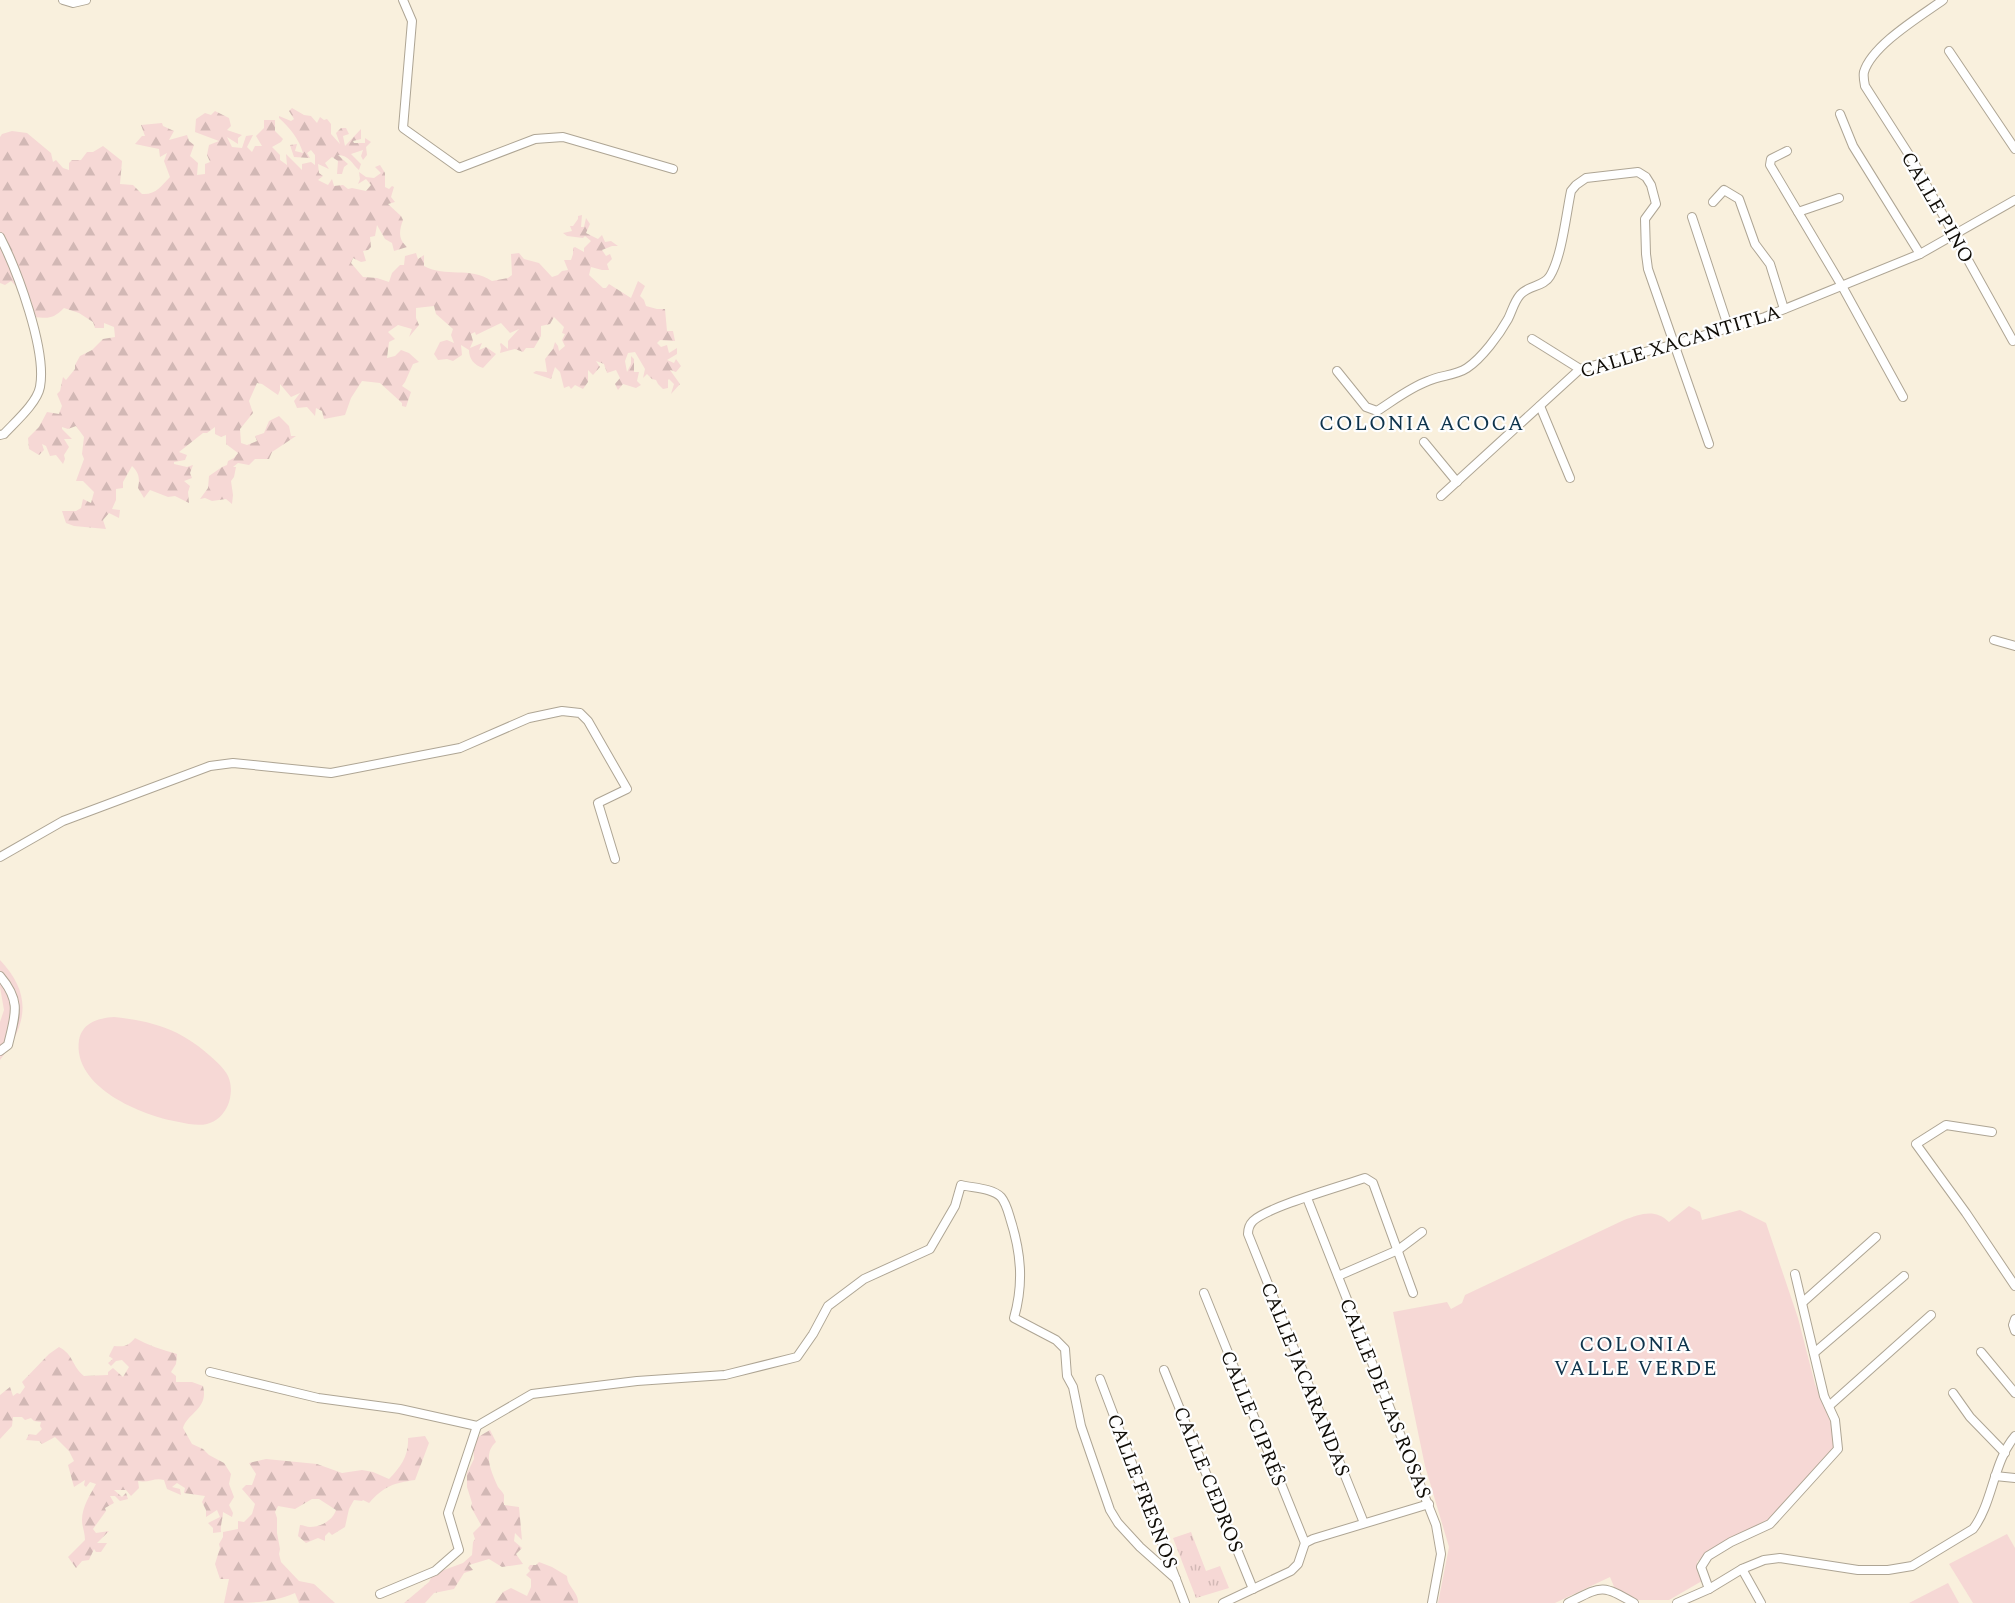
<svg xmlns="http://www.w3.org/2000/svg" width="2015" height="1603" font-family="Spectral,serif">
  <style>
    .forest { fill: url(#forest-firs) }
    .park { fill: url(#park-tufts) }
    .garden { fill: #f6d8d5 }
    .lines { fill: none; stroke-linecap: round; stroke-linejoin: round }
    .street-casing { stroke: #aea594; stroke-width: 10 }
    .street { stroke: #fff; stroke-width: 8 }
    .labels { text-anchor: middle; stroke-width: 4.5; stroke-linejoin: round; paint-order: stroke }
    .street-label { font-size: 20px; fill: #100d07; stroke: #fefefe }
    .neighbourhood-label { font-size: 21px; letter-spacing: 1.5px; fill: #0e334b; stroke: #fefefe }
  </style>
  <defs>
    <pattern id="forest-firs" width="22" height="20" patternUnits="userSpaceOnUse" patternTransform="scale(1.5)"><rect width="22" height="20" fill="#f6d8d5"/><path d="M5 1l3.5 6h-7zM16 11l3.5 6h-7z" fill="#d2b8b5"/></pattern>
    <pattern id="park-tufts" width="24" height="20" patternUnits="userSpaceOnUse" patternTransform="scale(1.5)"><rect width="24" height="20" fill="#f6d8d5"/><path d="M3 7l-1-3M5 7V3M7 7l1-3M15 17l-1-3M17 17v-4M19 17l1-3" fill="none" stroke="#d2b8b5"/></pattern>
  </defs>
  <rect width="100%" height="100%" fill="#f9f0dd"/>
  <g class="forest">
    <path d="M292,108L304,115L311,116L317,123L320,117L324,120L327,119L331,124V134L340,144L336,133L341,128H346L349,134L343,136L345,146L361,129V139L353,141L354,143H365V138L371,142L366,147L367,155L363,160L361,156L363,150L351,154L361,164L359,170C352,164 349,155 338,155L348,164L344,167L342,174H337L338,161L332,157L325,163L329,169L318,164L319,173L323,176L318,180L328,185L332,179L334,186L343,185L348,189L352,188L366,191L371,185L366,179L358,184L360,179L359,172L366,177L374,178L381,173L375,167L380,165L385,173V187L389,189L392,186L394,187L391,197L395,202L388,204L401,216L403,220C399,231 398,239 407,247L394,251L392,243L385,239L377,225L375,236L370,237L371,247L368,250L363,251L366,261L361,262L353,258L351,263L363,277L377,278L389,282L392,273L400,265H404L405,256L416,253L418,259L424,255V266C446,278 469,266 492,281L508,278L512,275L511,254L519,253L524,259L539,263L552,277L558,275L562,271L568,270L564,260H571L573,254V248L575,247L584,252V248L591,241L585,236L583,238L567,236L563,233L572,231L570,226H573L578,219V216L582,215L581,227H584L586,218L590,224L586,233L598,239L602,235L605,242L611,241L618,246H612L602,250L606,256L610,254L612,259L607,264L609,270H602L591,267L589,275L603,288H606L609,284L631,298L638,281L645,286L640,296L644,300L646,306L657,309H665L667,331H673L675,341L660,340L657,343L661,347L667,345L669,353L677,348V354L667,360L674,363L676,359L681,366L676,372L670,370L680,384L671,394L674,384L669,379L668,380V388L663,389L658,384L656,380L652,379L647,374L643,378L645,369L635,352L628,353L625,361L627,372L631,364V356L634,359V372H639L637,381L641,385L636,388L623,384L618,390L615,384L620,378L616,370L607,373L604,364L596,361L600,367L593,375L588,370V382L583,389L575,385L571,389L569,386L564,388L560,372L555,367L551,379L533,373L536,371L547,372L545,359L553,349L555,342L558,346L559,351L565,346L562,340L565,334L562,333L564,327L554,317L550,324L541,326V336L534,348H526L523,352L515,349L500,353L501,348L500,344L501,343L508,349V341L519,329L510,333L501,323L476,335L475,332L471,334L473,341L470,348L482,343L479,350L486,347L496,354L483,368C474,365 469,359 469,350L461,345L462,355L453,361L447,359L438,360L434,354L440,342L447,340L454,343L451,335L453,329L436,314L434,306L416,308V318L419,325L409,337L412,329L398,325L388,332L395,339L389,342L387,358L395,356L401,350L409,353L419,362L413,364L405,382L402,386L411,392L406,407L402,406V403L380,383L362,381L351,398L345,415L324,419L322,411L316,408L315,416L307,407L297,408L294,401L300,393L291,397L280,384V390L278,395L262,384L257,383L249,401L253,413L240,429L241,443L247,445L257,441L255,436L264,433L269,421L279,416L289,426L291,436H296L272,452L269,459H255L249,465L238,463L233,467H236L234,477L231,481L233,495L232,504L226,499L212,501L205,498L200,499L208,488L209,476L222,467L227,465L228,461L234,458L238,453L226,444V435L221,437L215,434V427L207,433H203L179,452L187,455L185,460L174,462V464L187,467L193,465L190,473L192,478L184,481L190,486L188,492L189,503L175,496L168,497L150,490L144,498L138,488C140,478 139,473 132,466L123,482V488L116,489V500L112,509L120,510L119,518L109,513L103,520L106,529L74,526L66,523L62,511H76L81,508L83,499L91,503L94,492L83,481H76L84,459L82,454L84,437L76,426L68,429L62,427V429L72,439H64L69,447L64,455L65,459L63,464L56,455L50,456L46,446L42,444L44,450L39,455L29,449L28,438L39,427L47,412L59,414L62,406L57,394L60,391L63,377L66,380L75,369V365L80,356L92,350L103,339L115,337L114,327L104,323V328H95L93,322L79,313L64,308C52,320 48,318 33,317L31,300L21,299L18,288L11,281L5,285L0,283V137L2,134L12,131L27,133L51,153L53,162L56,160L63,168L69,170V163L72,160H81L87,152H93L103,146L122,161L120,184L133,185L142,194C156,195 161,186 170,177L164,161L167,153L160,157L159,149L135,144L142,136H145L141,125L162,123L163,126L174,131L169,140L187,135L189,141L194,145L190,156L198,163L197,175L205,174V164L210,162L207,155L209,145L219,141L195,132L196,119L205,113L211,115L215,111L229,118L231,126L227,130L242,135L238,138V144L227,137L232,147L242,148L246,136L253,135L247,147L252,152L255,146H262L256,136L264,128V120H275V131L283,139L281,142L272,147L280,155V160L287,165L286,154L302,170V164L311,162L315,165V155L311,150L307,153L310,158L294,157L290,145L297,144L295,151L303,153C299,139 290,128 279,118V116L291,121L294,119L289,111Z"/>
    <path d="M135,1338C148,1345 162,1350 177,1354L176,1364L171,1372L176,1376V1382H192L203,1386C209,1409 187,1413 183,1428L192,1444L203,1449L209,1455L224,1463L231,1474L229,1484L234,1497L229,1505L233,1513L232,1517L223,1512C223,1519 220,1525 221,1532L213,1533V1528L208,1523L220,1517L217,1510L206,1517V1510L202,1502L205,1496L184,1493L185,1488L177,1483L172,1487L180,1489L181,1495L167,1489L164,1480C155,1477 149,1483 138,1481L139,1488L131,1496L126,1490H114L122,1497L126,1493L128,1499L120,1501L115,1496H110L114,1503L105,1508L106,1511L93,1529L96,1533L109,1531L97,1543H107L101,1552H96L94,1549L89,1560L82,1561L76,1568L68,1557L85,1540C85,1532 82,1527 82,1520C82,1507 90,1495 96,1484L90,1482L86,1487L84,1485L85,1480L74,1487L68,1465L74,1461L69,1451L55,1437L42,1444L39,1441L26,1440L29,1434L36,1435L42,1429L40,1426L41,1422L34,1421L31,1418L25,1420L22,1417H13L12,1426L0,1439V1395L10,1387L13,1396L17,1393L20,1394L25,1387L22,1382L49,1354L59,1347C74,1355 71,1365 84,1376L108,1375V1372L113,1368L123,1377L129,1367L122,1360L116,1361L111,1366L108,1363L113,1359L109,1356L114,1346C125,1347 128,1346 135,1338Z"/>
    <path d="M490,1430L496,1442C482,1454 492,1473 498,1487C500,1490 503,1492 504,1495C504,1497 504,1504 504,1505L519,1507L522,1540L515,1533L514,1541L522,1548L516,1554L523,1564L502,1567L489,1559L469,1565L473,1570L464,1573L454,1589L434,1593L425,1603H404L429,1582L433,1574L463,1563L472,1555L473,1542L475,1539L473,1533L481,1525L471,1507L472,1503L467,1487V1473L474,1459L473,1440Z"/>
    <path d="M425,1436L429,1443L415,1480C394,1483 384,1486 369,1503L363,1500L362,1501L354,1500L349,1509L345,1527L332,1535L329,1532L325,1536V1541L318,1538L306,1543L298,1536L300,1525C303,1525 307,1527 310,1527C321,1527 333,1520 336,1510L319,1499H312L295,1509L278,1506L275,1512L277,1518V1533L280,1549L279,1554L281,1562L299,1581L314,1584L335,1603H299L295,1593C273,1603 249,1603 224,1603L229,1579H220L215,1564L220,1548L219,1544L223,1537V1532L238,1529V1521L244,1522L252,1514L255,1504L242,1489L246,1485H252L256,1474L249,1463L266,1459L317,1464L342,1473L362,1470L373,1472L389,1479C401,1467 409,1455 408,1438Z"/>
    <path d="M539,1562L552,1567L567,1576C567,1587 579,1592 578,1603H495L503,1592L511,1588L527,1596L531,1587V1579L526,1575L530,1571L528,1568L530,1565H536Z"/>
  </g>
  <polygon class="park" points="1191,1532 1206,1571 1220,1566 1229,1588 1196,1598 1173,1538"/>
  <g class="garden">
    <path d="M0,960C33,995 27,1025 0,1060V1022L4,1010L0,987Z"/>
    <path d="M114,1017C152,1021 180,1029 209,1055C216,1061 224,1068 228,1076C236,1094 227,1119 207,1124C198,1126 188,1124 179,1122C142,1116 72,1087 79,1040C82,1023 98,1018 114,1017Z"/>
    <path d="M1689,1206L1700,1212L1702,1220L1740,1210L1766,1223L1798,1318L1815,1384L1832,1426L1837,1450L1769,1519L1718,1545L1697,1562L1702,1581L1669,1600H1636L1615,1589L1610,1577L1555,1603H1438L1449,1547L1425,1466L1393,1312L1447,1302L1451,1309L1462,1303L1465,1295L1624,1220C1640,1214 1655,1208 1669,1222Z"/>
    <polygon points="2007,1534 2015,1548 2015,1603 1973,1603 1949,1564"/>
    <polygon points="1948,1583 1959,1603 1909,1603"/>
  </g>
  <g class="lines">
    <g class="street-casing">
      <g id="street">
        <polyline points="63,0 73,3 86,0"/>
        <polyline points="403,0 412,21 403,128 459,168 535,139 563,137 673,169"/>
        <path d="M1943,0C1921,16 1872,45 1864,72C1863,76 1864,81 1865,86L1913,161L2013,341"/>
        <polyline points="1949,51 2015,149"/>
        <polyline points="1840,114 1853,146 1920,254"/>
        <polyline points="1787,151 1771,159 1770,165 1842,286 1903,397"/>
        <polyline points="1713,202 1724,190 1739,199 1755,244 1770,264 1784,309"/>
        <polyline points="1798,212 1839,198"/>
        <polyline points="1692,217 1729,329"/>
        <path d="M0,237C17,270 47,350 40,387C37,403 15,422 4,434L0,435"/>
        <polyline points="1532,339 1580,369"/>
        <path d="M1337,371L1366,407L1377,411C1393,401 1409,388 1428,381C1440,375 1455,376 1467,368C1482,358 1499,335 1508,319C1512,311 1514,302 1520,295C1528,285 1544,287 1550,276C1562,256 1566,215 1571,191L1576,185L1586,178L1638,172L1646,177L1651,185L1656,204L1645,219L1646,254L1648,269L1709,444"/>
        <polyline points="1540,406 1570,478"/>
        <polyline points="1424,442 1457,482"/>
        <polyline points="1441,496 1580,369 1675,344 1765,317 1920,254 2015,200"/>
        <polyline points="1994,640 2015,646"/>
        <polyline points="0,857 63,821 210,766 233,763 331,773 460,748 529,718 562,711 580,713 588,721 627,789 598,803 615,859"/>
        <path d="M0,976C22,1002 15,1015 8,1045L0,1051"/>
        <polyline points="1992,1132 1946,1125 1916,1144 1966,1213 2015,1286"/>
        <polyline points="1307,1198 1436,1525 1441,1554 1432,1603"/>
        <polyline points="1338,1276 1398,1250 1422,1232"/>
        <polyline points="1204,1293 1305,1543"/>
        <polyline points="1803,1302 1876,1237"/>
        <polyline points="2015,1319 2013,1325 2015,1331"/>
        <polyline points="1981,1352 2015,1393"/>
        <polyline points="1814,1353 1904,1276"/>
        <polyline points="1164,1370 1253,1589"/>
        <path d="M210,1372L318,1398L400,1409L477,1426L532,1394L637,1381L725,1375L797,1357L813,1334L828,1306L864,1279L930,1249L955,1206L961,1185C973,1188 992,1188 1001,1197C1006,1203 1008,1211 1010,1218C1021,1252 1024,1283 1014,1318L1056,1340L1065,1349L1067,1376L1073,1387L1081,1426L1110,1510L1118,1523L1140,1547L1176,1579"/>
        <polyline points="1100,1379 1185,1603"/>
        <polyline points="1953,1393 1970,1417 2005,1453"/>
        <polyline points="1829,1406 1931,1315"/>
        <polyline points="1995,1476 2015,1478"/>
        <path d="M1364,1523L1248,1234C1248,1229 1249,1225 1253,1221C1267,1207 1342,1186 1365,1178L1373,1183L1413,1293"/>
        <polyline points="1742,1569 1761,1603"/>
        <polyline points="1709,1589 1701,1567 1708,1556 1731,1542 1770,1524 1838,1449 1835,1420 1824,1396 1795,1274"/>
        <polyline points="380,1594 435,1571 459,1550 448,1513 477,1426"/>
        <polyline points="1223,1603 1291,1571 1298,1564 1305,1543 1313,1539 1429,1504"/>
        <path d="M1568,1603C1602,1586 1601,1584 1634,1603"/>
        <path d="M1677,1603L1709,1589L1742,1569L1764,1560L1780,1558L1858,1570H1888L1912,1566L1973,1529C1993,1503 1993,1462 2015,1436"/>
      </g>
    </g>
    <use href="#street" class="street"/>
  </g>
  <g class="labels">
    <g class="street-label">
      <text transform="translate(1938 207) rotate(60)" y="7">CALLE PINO</text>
      <text transform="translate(1680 341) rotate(-17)" y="7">CALLE XACANTITLA</text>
      <text transform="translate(1306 1379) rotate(68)" y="7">CALLE JACARANDAS</text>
      <text transform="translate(1386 1398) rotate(68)" y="7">CALLE DE LAS ROSAS</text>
      <text transform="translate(1254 1418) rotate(68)" y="7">CALLE CIPRÉS</text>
      <text transform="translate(1209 1479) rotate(68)" y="7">CALLE CEDROS</text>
      <text transform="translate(1143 1491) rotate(69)" y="7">CALLE FRESNOS</text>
    </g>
    <g class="neighbourhood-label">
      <text x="1422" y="430">COLONIA ACOCA</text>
      <text x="1636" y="1351">COLONIA<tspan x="1636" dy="24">VALLE VERDE</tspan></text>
    </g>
  </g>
</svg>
